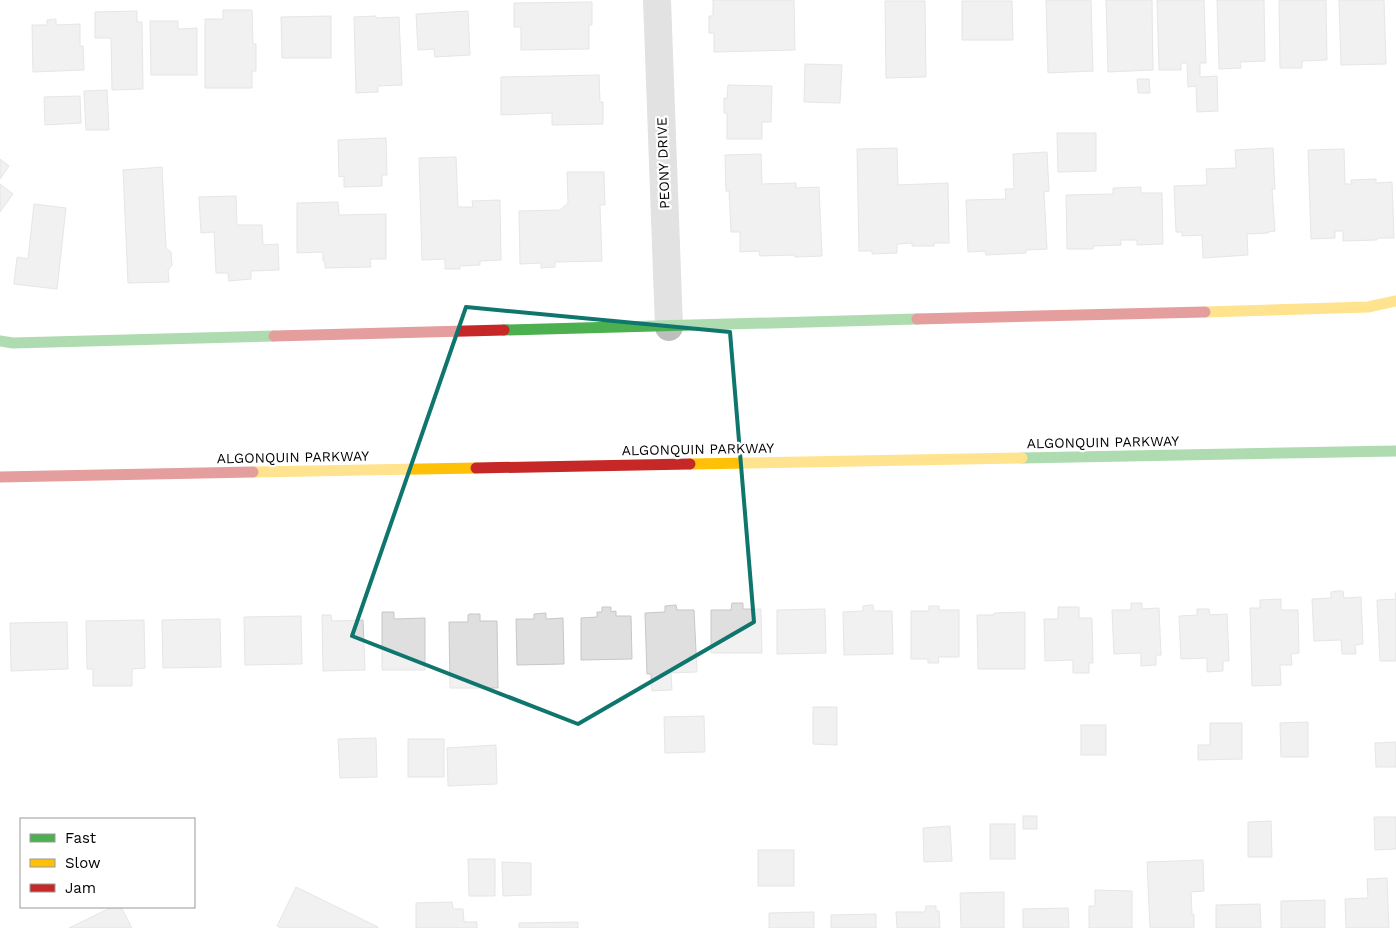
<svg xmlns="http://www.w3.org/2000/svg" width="1396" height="928" font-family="'Work Sans',sans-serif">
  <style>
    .building { fill: #dfdfdf; stroke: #c7c7c7 }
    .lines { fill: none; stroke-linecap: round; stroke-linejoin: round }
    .street { stroke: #bebebe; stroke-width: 28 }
    .fast { stroke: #4caf50; stroke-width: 11 }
    .slow { stroke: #ffc107; stroke-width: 11 }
    .jam { stroke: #c62828; stroke-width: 11 }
    .marked { fill: none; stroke: #0f766e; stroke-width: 4; stroke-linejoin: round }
    .labels { text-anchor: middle; stroke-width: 4.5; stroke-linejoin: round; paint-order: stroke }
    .street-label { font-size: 14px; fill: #000; stroke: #fff }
  </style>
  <rect width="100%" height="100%" fill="#fff"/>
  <g class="building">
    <polygon points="713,0 794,0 795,50 714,52 714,33 709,33 709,16 713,16"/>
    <polygon points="1046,0 1091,0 1093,71 1048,73"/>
    <polygon points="1106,0 1152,0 1153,70 1108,72"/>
    <polygon points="1157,0 1204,0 1206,63 1200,63 1200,77 1217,76 1218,111 1197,112 1196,86 1188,87 1187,63 1181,63 1181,70 1159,70"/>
    <polygon points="1217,0 1264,0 1265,61 1240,62 1241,68 1219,69"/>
    <polygon points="1279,0 1326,0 1327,60 1302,61 1302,68 1280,68"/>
    <polygon points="1339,0 1384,0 1386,64 1341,65"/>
    <polygon points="885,1 925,1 926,77 886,78"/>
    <polygon points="962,1 1012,1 1013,40 962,40"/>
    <polygon points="592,2 592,25 589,25 589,49 521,50 521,27 514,27 514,3"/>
    <polygon points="223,10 252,10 253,44 256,44 256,71 252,71 252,88 205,88 205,19 223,19"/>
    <polygon points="137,11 137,22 142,22 143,89 112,90 111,38 95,38 95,12"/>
    <polygon points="468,11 470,55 435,57 434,49 418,50 416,14"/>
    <polygon points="331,16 331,58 282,58 281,17"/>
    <polygon points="376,16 376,18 399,17 402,85 378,86 378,92 356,93 354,17"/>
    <polygon points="56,19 56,25 80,24 80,46 83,46 84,70 33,72 32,25 47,25 47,20"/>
    <polygon points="150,21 178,21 178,29 197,28 197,75 151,75"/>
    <polygon points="805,64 842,65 840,103 804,102"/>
    <polygon points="599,75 600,102 603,102 603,124 552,125 552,113 501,115 501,77"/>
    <polygon points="1137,79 1149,79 1150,93 1138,93"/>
    <polygon points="728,85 772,86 771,122 762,122 762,139 727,139 727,113 724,113 724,98 727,99"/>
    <polygon points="107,90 109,130 86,130 84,91"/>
    <polygon points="80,96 81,123 45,125 44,97"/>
    <polygon points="1057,133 1096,133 1096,171 1058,172"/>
    <polygon points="386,138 387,175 382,175 382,186 344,187 344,176 339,177 338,140"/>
    <polygon points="897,148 898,185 948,183 949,243 934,243 934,246 912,246 912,243 897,244 897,253 872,254 872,251 859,251 857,149"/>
    <polygon points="1273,148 1275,189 1272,189 1275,231 1268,232 1268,233 1247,234 1248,255 1203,258 1202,235 1182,236 1182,232 1176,232 1174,186 1207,185 1206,169 1236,168 1235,150"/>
    <polygon points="1344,149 1345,184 1352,184 1351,180 1376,179 1376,183 1392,182 1394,238 1377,238 1377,240 1343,241 1343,231 1335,231 1335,238 1311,239 1308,150"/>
    <polygon points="1047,152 1049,191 1044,192 1047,249 1026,250 1026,253 986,255 985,251 968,252 966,200 1006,199 1005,189 1014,189 1013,154"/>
    <polygon points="761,154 762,184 796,183 796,188 819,187 822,256 795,257 795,255 760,256 759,251 740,252 740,232 731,232 729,191 726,191 725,155"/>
    <polygon points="456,157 458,207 473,207 472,201 500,200 501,260 480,261 480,265 460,266 460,269 445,269 445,259 422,260 419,158"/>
    <polygon points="0,159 9,166 0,179"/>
    <polygon points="162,167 166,248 171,252 172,265 168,270 169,282 128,283 123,170"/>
    <polygon points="567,172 604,172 605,205 600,205 602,261 555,262 555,267 541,268 541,263 520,264 519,211 560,210 568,203"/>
    <polygon points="0,184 13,194 0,212"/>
    <polygon points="1141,187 1141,193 1162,193 1163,244 1137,245 1137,240 1121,240 1121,245 1093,246 1093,249 1067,249 1066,195 1113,194 1113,188"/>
    <polygon points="236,196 237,225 262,225 263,245 278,244 279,270 251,271 251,279 229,281 228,273 216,273 214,232 201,233 199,197"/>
    <polygon points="338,202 339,215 386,214 386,259 370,259 371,267 325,268 325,262 323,261 323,252 297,253 297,203"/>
    <polygon points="34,204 66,208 57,289 14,284 17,257 28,259"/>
    <polygon points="1337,591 1343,591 1344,598 1361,597 1363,644 1355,645 1356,654 1342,654 1341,640 1314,641 1312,599 1331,598 1331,592"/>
    <polygon points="1395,593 1396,593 1396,661 1380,661 1377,600 1396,599"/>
    <polygon points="1281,599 1281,610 1298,610 1299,653 1291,654 1292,665 1280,665 1281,685 1252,686 1250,608 1260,608 1260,600"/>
    <polygon points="732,603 743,603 743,609 761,609 762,653 711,653 711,610 731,610"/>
    <polygon points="1131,603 1142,603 1142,609 1159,608 1161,655 1156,655 1156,665 1141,666 1141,653 1114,654 1112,610 1131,610"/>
    <polygon points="676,605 677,610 694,610 697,672 671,673 672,690 652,691 651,674 647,674 645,613 665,612 665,606"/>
    <polygon points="870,605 873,605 874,611 892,611 893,654 844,655 843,612 863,611 863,606"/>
    <polygon points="929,606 939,606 939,610 959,610 959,657 938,657 939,663 928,663 928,659 911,659 911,611 929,611"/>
    <polygon points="602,607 611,607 611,612 616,611 616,616 631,616 632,659 581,660 581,618 597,617 597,612 602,612"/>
    <polygon points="1058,607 1079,607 1079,618 1092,618 1093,663 1089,663 1089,673 1073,673 1073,660 1045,661 1044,619 1058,619"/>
    <polygon points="825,609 826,653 777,654 777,610"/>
    <polygon points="1197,609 1209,609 1210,615 1227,614 1229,661 1223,661 1223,671 1207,672 1207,658 1181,659 1179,616 1197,615"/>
    <polygon points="382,612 394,612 394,619 425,618 425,670 382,670"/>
    <polygon points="1025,612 1025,669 978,669 977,615 994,615 994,613"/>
    <polygon points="546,613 546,619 563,618 564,664 517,665 516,619 534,619 534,614"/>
    <polygon points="469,614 480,614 480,621 497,621 498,688 450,688 449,622 468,622 468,615"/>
    <polygon points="331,615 332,621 363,620 365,670 323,671 322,615"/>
    <polygon points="301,616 302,664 245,665 244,617"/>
    <polygon points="220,619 221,667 163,668 162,620"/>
    <polygon points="144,620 145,668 132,669 132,686 93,686 93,669 87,669 86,621"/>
    <polygon points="67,622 68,669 11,671 10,623"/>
    <polygon points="813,707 837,707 837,745 813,744"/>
    <polygon points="704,716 705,752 665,753 664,717"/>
    <polygon points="1308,722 1308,757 1281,757 1280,723"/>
    <polygon points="1210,723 1242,723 1242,759 1198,760 1198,745 1210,745"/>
    <rect x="1081" y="725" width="25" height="30"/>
    <polygon points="376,738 377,777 340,778 338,739"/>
    <rect x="408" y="739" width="36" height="38"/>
    <polygon points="1396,742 1396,767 1376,767 1375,743"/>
    <polygon points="496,745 497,784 448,786 447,748"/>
    <rect x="1023" y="816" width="14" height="13"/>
    <polygon points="1374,817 1396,817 1396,849 1375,850"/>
    <polygon points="1271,821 1272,857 1248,857 1248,822"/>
    <rect x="990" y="824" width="25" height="35"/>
    <polygon points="950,826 952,861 924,862 923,828"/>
    <rect x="758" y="850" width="36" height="36"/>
    <polygon points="468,859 495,859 495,896 469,896"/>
    <polygon points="1203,860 1204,891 1191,892 1192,915 1194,914 1194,928 1150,928 1147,862"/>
    <polygon points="502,862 531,863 531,895 503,896"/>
    <polygon points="1387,878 1389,928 1346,928 1345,899 1368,898 1367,879"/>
    <polygon points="296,887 378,927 377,928 281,928 277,926"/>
    <polygon points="1095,890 1132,891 1132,928 1089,928 1089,906 1095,906"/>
    <polygon points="1004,892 1004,928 961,928 960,893"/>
    <polygon points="1325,900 1325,928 1281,928 1281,901"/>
    <polygon points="452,902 453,909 463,909 464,922 477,922 477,928 416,928 416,903"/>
    <polygon points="1260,904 1261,928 1216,928 1216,905"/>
    <polygon points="926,906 936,906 936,911 939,911 940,928 897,928 896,912 925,912"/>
    <polygon points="112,907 121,907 132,928 69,928"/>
    <polygon points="1068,908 1069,928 1023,928 1023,909"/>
    <polygon points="814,912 814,928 769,928 769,913"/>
    <polygon points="876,914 876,928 831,928 831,915"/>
    <polygon points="578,922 578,928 519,928 519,923"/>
  </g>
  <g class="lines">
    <polyline class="street" points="657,0 669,327"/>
    <g class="fast">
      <polyline points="504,330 917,319"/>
      <polyline points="0,341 13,343 274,336"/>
      <polyline points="1022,458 1396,451"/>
    </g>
    <g class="slow">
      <polyline points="1205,312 1368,307 1396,301"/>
      <polyline points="690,464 1022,458"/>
      <polyline points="253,472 476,468"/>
    </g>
    <g class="jam">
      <polyline points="917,319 1205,312"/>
      <polyline points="274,336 504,330"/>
      <polyline points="476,468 690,464"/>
      <polyline points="0,477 253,472"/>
    </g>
  </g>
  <path d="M0 0H1396V928H0ZM466,307L730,332L754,622L578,724L352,636Z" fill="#fff" fill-opacity=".55" fill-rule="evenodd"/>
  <path class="marked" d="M466,307L730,332L754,622L578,724L352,636Z"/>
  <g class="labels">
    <g class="street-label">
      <text transform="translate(663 163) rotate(-92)" y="5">PEONY DRIVE</text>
      <text transform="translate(1103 442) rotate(-1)" y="5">ALGONQUIN PARKWAY</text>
      <text transform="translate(698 449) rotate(-1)" y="5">ALGONQUIN PARKWAY</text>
      <text transform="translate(293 457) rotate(-1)" y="5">ALGONQUIN PARKWAY</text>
    </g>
  </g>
  <rect x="20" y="818" width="175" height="90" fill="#ffffff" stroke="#999999"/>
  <rect x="30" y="834" width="25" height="8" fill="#4caf50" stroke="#999999"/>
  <text x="65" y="843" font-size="15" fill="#000000">Fast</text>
  <rect x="30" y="859" width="25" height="8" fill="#ffc107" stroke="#999999"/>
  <text x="65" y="868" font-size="15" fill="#000000">Slow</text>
  <rect x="30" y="884" width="25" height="8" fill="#c62828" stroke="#999999"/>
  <text x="65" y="893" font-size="15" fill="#000000">Jam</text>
</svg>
